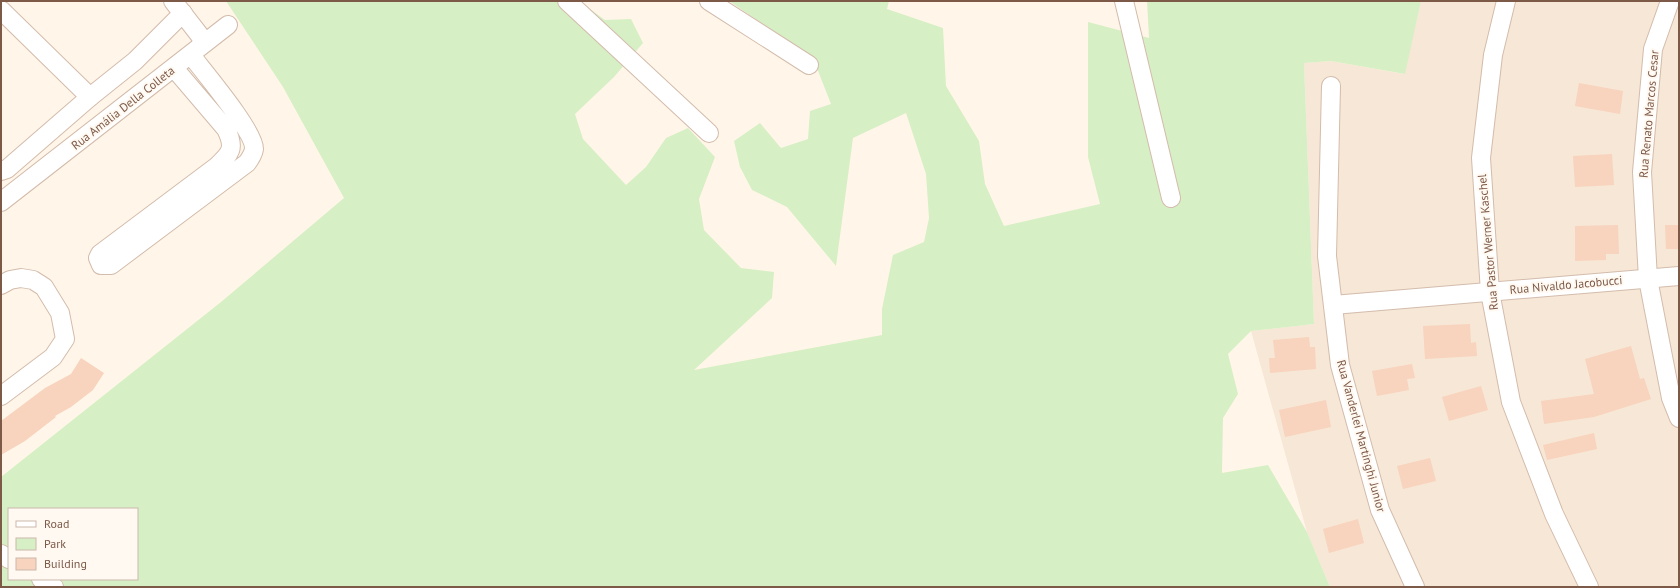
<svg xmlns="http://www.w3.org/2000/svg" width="1680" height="588" font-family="'PT Sans',sans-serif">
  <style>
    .residential { fill: #f7e7d6 }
    .green { fill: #d7efc4; fill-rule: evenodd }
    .building { fill: #f8d3bd }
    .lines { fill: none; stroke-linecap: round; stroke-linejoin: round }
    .minor-casing { stroke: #d3bcac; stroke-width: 20 }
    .minor { stroke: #fff; stroke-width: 18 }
    .labels { text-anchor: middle; stroke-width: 4; stroke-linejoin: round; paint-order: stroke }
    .street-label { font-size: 12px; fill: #7d5948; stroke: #fff9f1 }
  </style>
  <rect width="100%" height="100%" fill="#fff6e9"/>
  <polygon class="residential" points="1421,1 1679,1 1679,587 1330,587 1307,532 1251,331 1314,324 1304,63 1331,61 1404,74"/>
  <path class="green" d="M226,1H579L605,20L631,19L643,43L614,77L575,114L583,139L626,185L646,167L666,138L688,128L715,157L699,199L704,230L741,268L774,272L772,298L694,370L882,335V309L893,255L924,242L929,218L926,174L906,113L853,138L836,266L787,207L752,190L740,167L734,141L760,123L781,148L808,139L810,111L831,104L813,58L729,1H889L887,9L943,28L946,86L979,141L985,184L1004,226L1100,204L1088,157V22L1149,38L1147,1H1421L1405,74L1331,61L1304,63L1314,324L1251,331L1228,354L1238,394L1223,418L1222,473L1268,465L1307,532L1330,587H1V477L221,302L344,198L283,87ZM9,509H137V579H9Z"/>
  <g class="building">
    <polygon points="1579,83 1623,91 1620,114 1575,106"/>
    <polygon points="1612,154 1614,185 1575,187 1573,156"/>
    <polygon points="1618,225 1619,254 1606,254 1606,260 1575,261 1575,226"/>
    <polygon points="1665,225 1679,225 1679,249 1666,249"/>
    <polygon points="1470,324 1471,343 1476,342 1477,356 1425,359 1423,326"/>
    <polygon points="1309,337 1310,347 1315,347 1316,369 1270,373 1269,358 1275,358 1273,340"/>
    <polygon points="1631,346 1640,379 1644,378 1651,399 1594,417 1544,424 1541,401 1594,394 1585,359"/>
    <polygon points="81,358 104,373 93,390 71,407 55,416 56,417 25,441 1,455 1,421 45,388 71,374"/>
    <polygon points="1412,364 1415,378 1407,379 1409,390 1377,396 1372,371"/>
    <polygon points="1481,386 1488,410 1449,421 1442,397"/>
    <polygon points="1326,400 1331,427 1285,437 1279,410"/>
    <polygon points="1594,433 1597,449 1547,460 1543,445"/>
    <polygon points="1430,458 1436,481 1403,489 1397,466"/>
    <polygon points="1358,519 1364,543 1329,553 1323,529"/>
  </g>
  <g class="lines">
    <g class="minor-casing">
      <g id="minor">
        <polyline points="173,1 201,37 202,44"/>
        <polyline points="567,1 709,133"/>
        <polyline points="709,1 809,65"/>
        <polyline points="1124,1 1171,198"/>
        <polyline points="1506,1 1493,55 1481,158 1490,292 1511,402 1554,514 1589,587"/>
        <polyline points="1670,1 1653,49 1642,172 1648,279 1671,398 1679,418"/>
        <polyline points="1,10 90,97"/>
        <path d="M174,68L226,129C236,149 230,154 216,167L100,254L98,258L101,265H111L247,163C250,159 253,155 254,149C255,132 203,71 191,55"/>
        <polyline points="1331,86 1327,256 1340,365 1380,510 1415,587"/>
        <polyline points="1,171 7,169 90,97 135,61 183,13"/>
        <polyline points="1,202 228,25"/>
        <polyline points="1,285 10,280 21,278 33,280 44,287 60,313 65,339 53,357 1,396"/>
        <polyline points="1333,305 1679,276"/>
        <polyline points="1,554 9,559"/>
        <polyline points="41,579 54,587"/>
      </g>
    </g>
    <use href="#minor" class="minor"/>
  </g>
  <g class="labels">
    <g class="street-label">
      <text transform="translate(123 108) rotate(-38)" y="4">Rua Amália Della Colleta</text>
      <text transform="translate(1649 114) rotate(-85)" y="4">Rua Renato Marcos Cesar</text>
      <text transform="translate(1488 242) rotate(-95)" y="4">Rua Pastor Werner Kaschel</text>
      <text transform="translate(1566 285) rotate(-5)" y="4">Rua Nivaldo Jacobucci</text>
      <text transform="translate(1361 436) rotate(75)" y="4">Rua Vanderlei Martinghi Junior</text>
    </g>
  </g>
  <rect width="1680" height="588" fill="none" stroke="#7d5948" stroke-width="4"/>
  <rect x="8" y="508" width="130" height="72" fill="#fff9f1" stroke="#cbb9ad"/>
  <rect x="16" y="521" width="20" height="6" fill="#ffffff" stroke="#cbb9ad"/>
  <text x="44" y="528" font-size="12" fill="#7d5948">Road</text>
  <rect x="16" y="538" width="20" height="12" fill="#d7efc4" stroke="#cbb9ad"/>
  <text x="44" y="548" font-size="12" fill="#7d5948">Park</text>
  <rect x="16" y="558" width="20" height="12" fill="#f8d3bd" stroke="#cbb9ad"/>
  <text x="44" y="568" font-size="12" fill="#7d5948">Building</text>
</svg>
